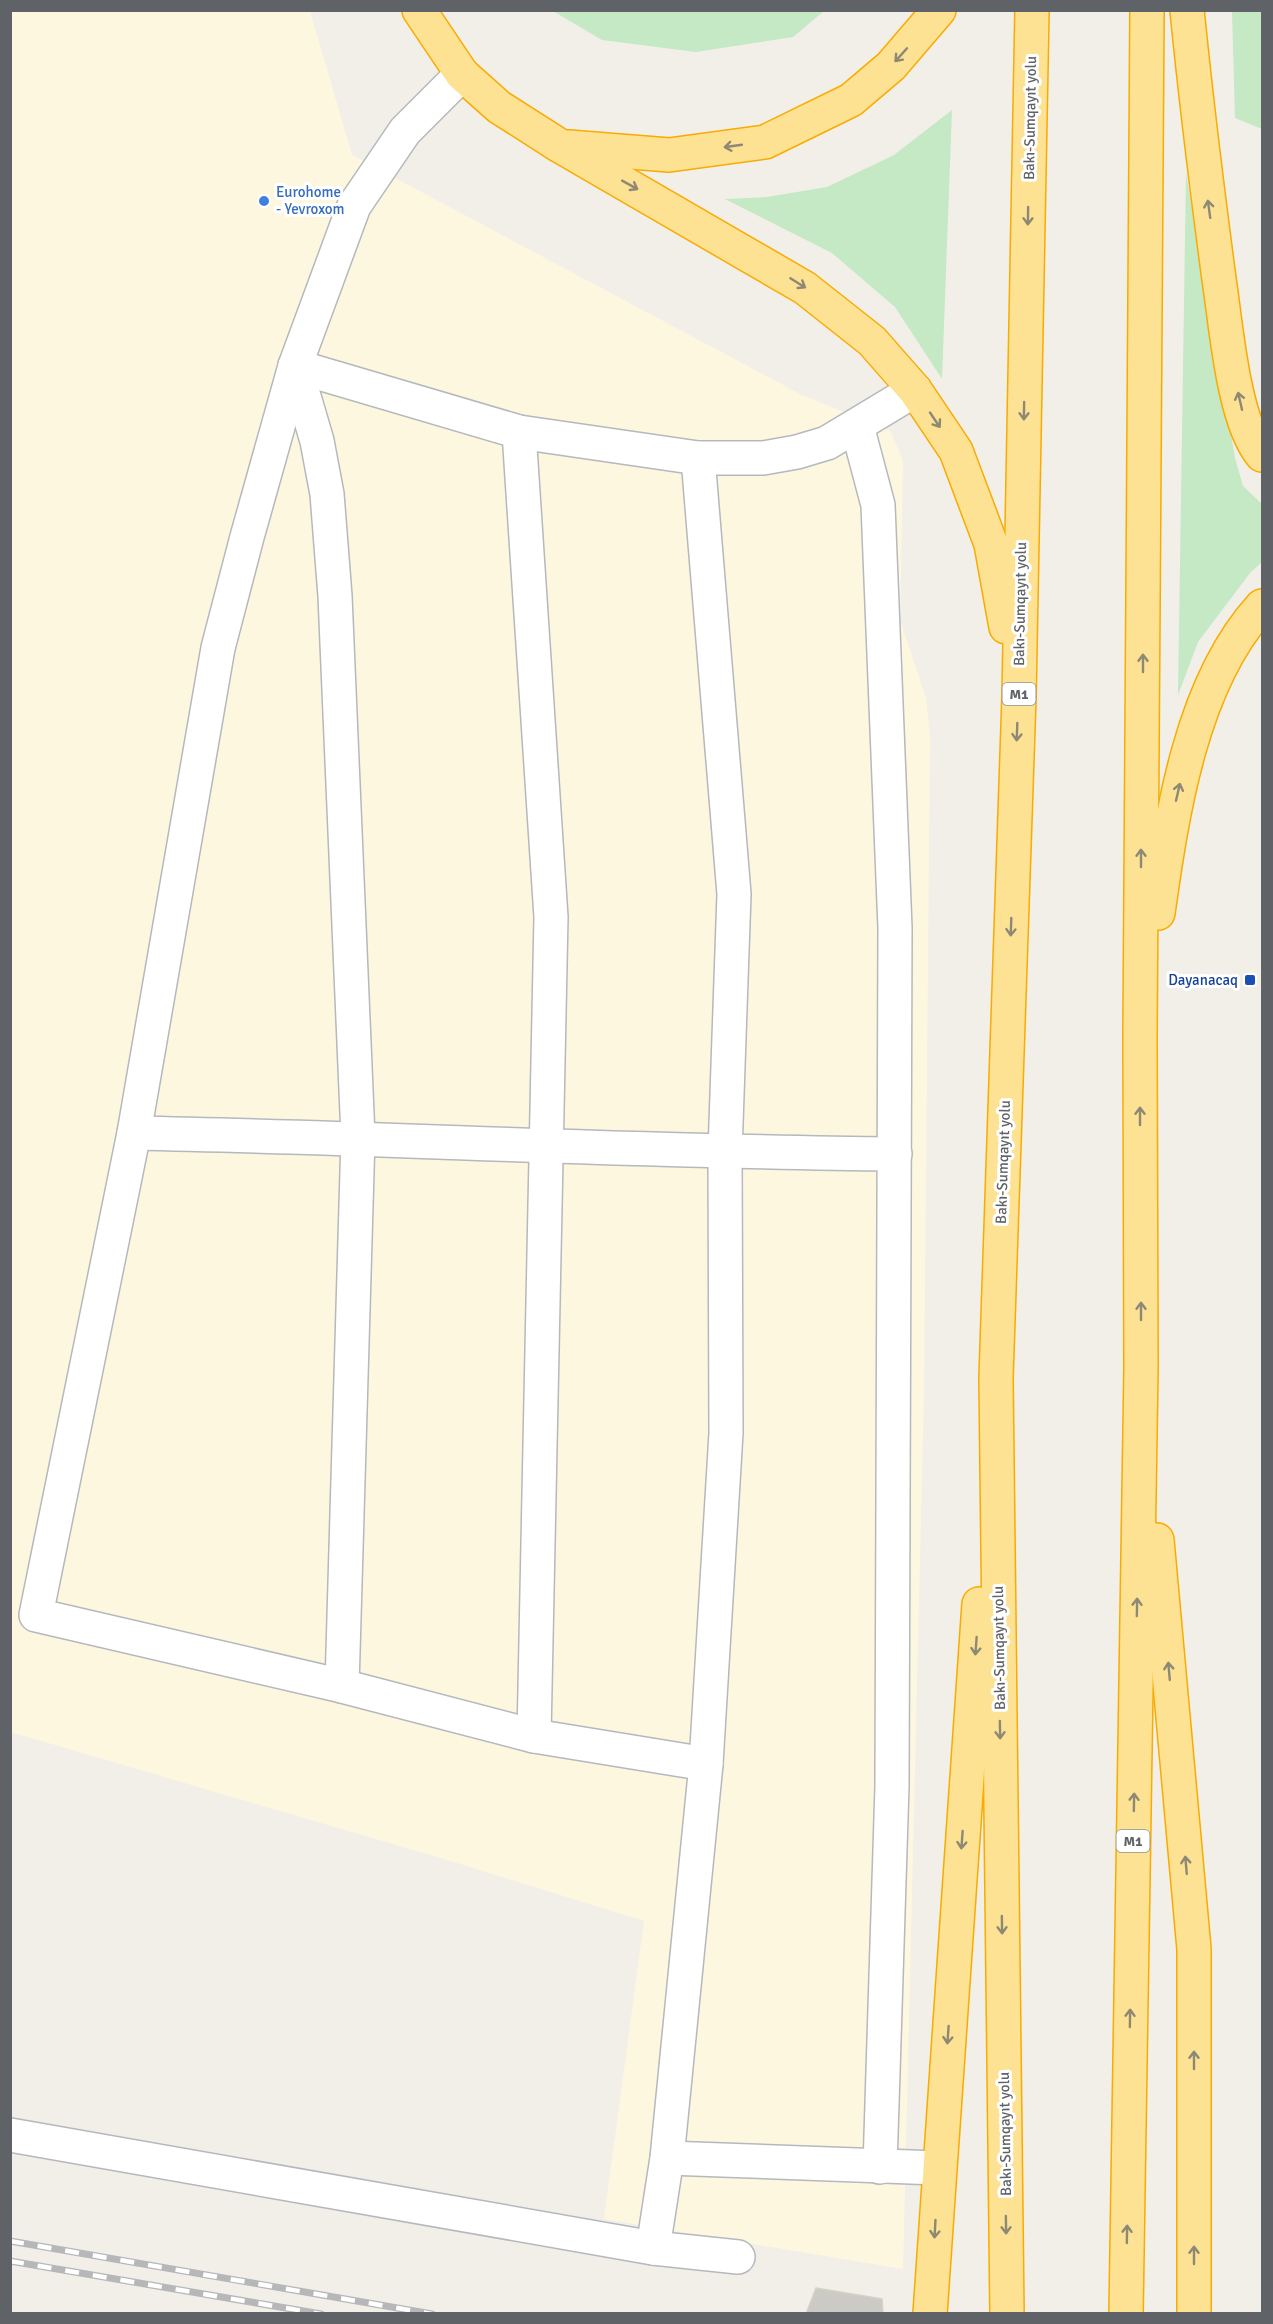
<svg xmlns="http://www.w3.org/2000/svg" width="1273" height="2324" font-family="Signika,sans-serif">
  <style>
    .commercial { fill: #fef7e0 }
    .green { fill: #c5e8c5 }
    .building { fill: #cccac5; stroke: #d6d1c6; stroke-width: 1.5 }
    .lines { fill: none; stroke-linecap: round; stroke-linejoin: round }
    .minor-casing { stroke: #b5b8bc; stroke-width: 36 }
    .highway-casing { stroke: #f9ab00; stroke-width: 36 }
    .minor { stroke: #fff; stroke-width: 33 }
    .highway { stroke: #fde293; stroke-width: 33 }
    .rail-casing { stroke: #b6b7b8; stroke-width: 7 }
    .rail { stroke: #fff; stroke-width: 4.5; stroke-dasharray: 14; stroke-linecap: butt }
    .oneway { stroke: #8e8975 }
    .shop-dot { fill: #3f7fe0; stroke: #fff; stroke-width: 2 }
    .transit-dot { fill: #1a4fb4; stroke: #fff; stroke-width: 2 }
    .labels { text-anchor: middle; stroke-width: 6; stroke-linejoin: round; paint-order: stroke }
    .shield { fill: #fff; stroke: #8f9295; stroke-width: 1.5 }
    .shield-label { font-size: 14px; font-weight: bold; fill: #5f6368 }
    .street-label { font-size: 15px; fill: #5f6368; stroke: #fff }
    .shop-label { font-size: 15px; fill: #366cbe; stroke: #fff; text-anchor: start }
    .transit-label { font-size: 15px; fill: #164399; stroke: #fff; text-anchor: end }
  </style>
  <rect width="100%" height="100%" fill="#f1efe8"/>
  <polygon class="commercial" points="10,11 310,11 352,155 802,395 890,431 903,460 900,620 926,698 930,737 924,1390 903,2269 604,2219 644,1921 454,1862 11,1732"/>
  <g class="green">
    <polygon points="553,11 824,11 793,37 696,52 602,40"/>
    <polygon points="1232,11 1262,11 1262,129 1235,118"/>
    <polygon points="952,110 942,379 895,307 832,253 725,199 767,197 827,187 894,155"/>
    <polygon points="1186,173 1235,458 1243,486 1262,504 1262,562 1250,573 1198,642 1178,695"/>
  </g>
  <polygon class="building" points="816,2288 882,2299 883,2314 806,2314"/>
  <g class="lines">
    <g class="minor-casing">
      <g id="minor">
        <polyline points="462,74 405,131 354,206 295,366 247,537 218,648 134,1133 36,1615 342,1686 534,1736 706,1764 667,2158 653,2248"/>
        <polyline points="295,366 317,441 327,494 335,596 358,1137 342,1686"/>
        <polyline points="295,366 519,432 698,458 763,458 797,452 827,443 915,390"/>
        <polyline points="857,426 878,505 895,928 892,1786 880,2167"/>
        <polyline points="519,432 551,917 534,1736"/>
        <polyline points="698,458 734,894 725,1152 726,1433 706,1764"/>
        <path d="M134,1133C387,1138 641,1152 895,1154"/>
        <polyline points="10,2135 653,2248 738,2257"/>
        <polyline points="667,2158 938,2168"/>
      </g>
    </g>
    <g class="highway-casing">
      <g id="highway">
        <polyline points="419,10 462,74 499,107 560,146 805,288 872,341 915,390 956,451 991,544 1006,627"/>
        <path d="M1187,10C1196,100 1207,189 1219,279C1226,324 1233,421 1262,455"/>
        <polyline points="569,147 669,155 765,142 851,100 891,66 939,10"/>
        <path d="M1158,913C1172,814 1191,683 1262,606"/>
        <polyline points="1157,1540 1194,1949 1194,2314"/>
        <polyline points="930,2314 979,1604"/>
        <polyline points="1007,2314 996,1378 1019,697 1032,10"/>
        <polyline points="1126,2314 1141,1369 1140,1037 1147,10"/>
      </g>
    </g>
    <use href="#minor" class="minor"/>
    <use href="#highway" class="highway"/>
    <g class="rail-casing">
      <g id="rail">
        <polyline points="10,2241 432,2314"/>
        <polyline points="10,2261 321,2314"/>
      </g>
    </g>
    <use href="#rail" class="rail"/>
  </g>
  <defs><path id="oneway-shaft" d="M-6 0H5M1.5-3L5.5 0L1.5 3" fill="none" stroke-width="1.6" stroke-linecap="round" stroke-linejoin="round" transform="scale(1.5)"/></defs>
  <g class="oneway">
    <use href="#oneway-shaft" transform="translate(901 55) rotate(132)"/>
    <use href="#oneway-shaft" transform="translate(733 146) rotate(172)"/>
    <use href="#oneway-shaft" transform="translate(630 185) rotate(29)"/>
    <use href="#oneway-shaft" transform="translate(1209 209) rotate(-98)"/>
    <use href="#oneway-shaft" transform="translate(1028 216) rotate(91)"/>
    <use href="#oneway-shaft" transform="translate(798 283) rotate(32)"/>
    <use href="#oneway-shaft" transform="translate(1240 401) rotate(-103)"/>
    <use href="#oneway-shaft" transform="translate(1024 411) rotate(91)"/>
    <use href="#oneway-shaft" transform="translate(935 420) rotate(56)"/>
    <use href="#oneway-shaft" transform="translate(1143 663) rotate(-90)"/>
    <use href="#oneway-shaft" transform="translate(1017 732) rotate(92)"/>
    <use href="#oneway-shaft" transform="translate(1178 792) rotate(-77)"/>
    <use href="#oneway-shaft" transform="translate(1141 858) rotate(-90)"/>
    <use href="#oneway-shaft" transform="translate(1011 927) rotate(92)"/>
    <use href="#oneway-shaft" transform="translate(1140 1116) rotate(-90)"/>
    <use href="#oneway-shaft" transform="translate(1141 1311) rotate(-90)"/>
    <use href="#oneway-shaft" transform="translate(1137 1607) rotate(-89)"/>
    <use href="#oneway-shaft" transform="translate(976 1646) rotate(94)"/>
    <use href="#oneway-shaft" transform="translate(1169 1671) rotate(-95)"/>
    <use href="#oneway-shaft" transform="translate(1000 1730) rotate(89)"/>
    <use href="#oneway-shaft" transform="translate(1134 1802) rotate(-89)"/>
    <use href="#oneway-shaft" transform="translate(962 1840) rotate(94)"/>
    <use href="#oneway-shaft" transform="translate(1186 1865) rotate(-95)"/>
    <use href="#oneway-shaft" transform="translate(1002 1925) rotate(89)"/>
    <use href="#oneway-shaft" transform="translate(1130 2018) rotate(-89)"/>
    <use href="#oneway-shaft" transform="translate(948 2035) rotate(94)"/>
    <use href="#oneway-shaft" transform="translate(1194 2060) rotate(-90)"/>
    <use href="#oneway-shaft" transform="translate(1006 2225) rotate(89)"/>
    <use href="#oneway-shaft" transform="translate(935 2229) rotate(93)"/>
    <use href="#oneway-shaft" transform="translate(1127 2234) rotate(-89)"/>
    <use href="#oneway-shaft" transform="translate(1194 2255) rotate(-90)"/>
  </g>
  <circle class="shop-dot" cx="264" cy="201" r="6"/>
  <rect class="transit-dot" x="1244" y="974" width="12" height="12" rx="3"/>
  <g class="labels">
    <g class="shield">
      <rect x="1002.5" y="683" width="33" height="22" rx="4.5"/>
      <rect x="1116.5" y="1830" width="33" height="22" rx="4.5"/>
    </g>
    <g class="shield-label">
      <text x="1019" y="699">M1</text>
      <text x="1133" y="1846">M1</text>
    </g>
    <g class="street-label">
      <text transform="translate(1030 118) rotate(-89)" y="5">Bakı-Sumqayıt yolu</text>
      <text transform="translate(1020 604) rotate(-89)" y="5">Bakı-Sumqayıt yolu</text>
      <text transform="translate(1003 1162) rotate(-88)" y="5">Bakı-Sumqayıt yolu</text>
      <text transform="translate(999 1648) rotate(-91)" y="5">Bakı-Sumqayıt yolu</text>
      <text transform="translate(1005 2134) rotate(-91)" y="5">Bakı-Sumqayıt yolu</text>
    </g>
    <g class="shop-label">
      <text x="276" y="197">Eurohome<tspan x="276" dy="17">- Yevroxom</tspan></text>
    </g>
    <g class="transit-label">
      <text x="1238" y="985">Dayanacaq</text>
    </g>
  </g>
  <rect width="1273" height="2324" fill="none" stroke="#5f6368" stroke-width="24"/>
</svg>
